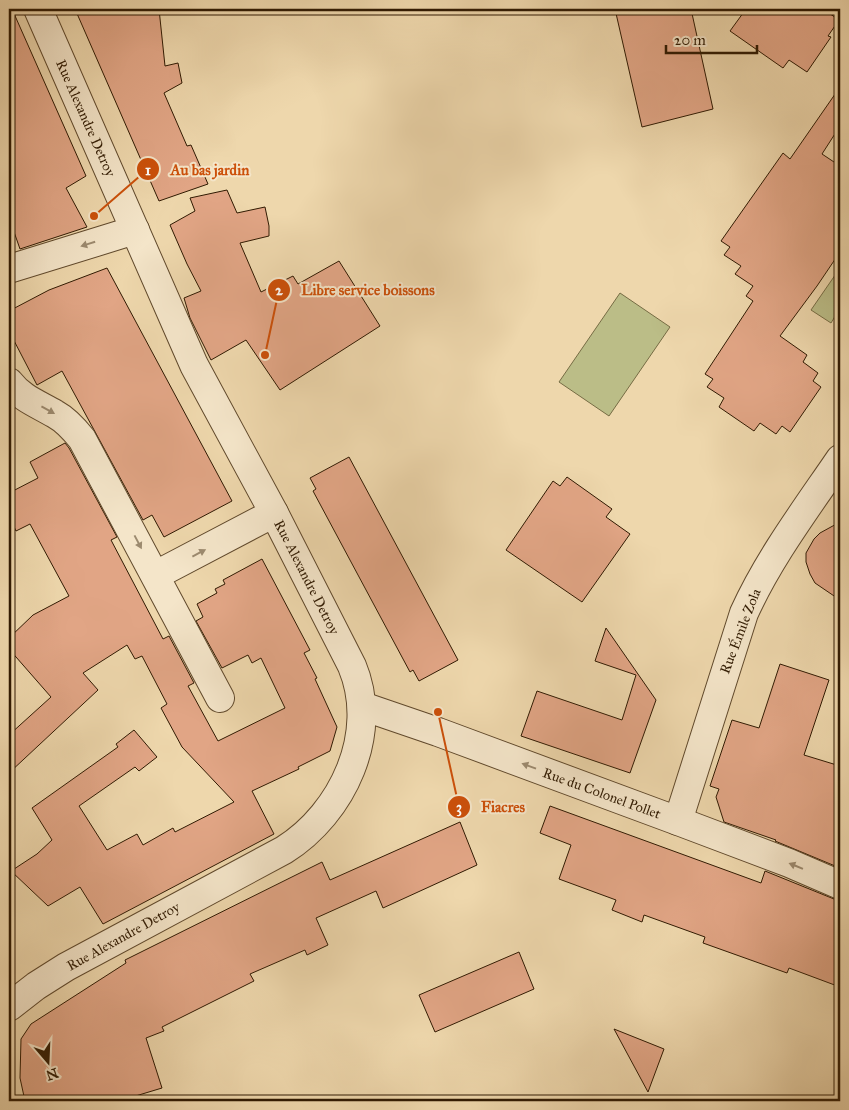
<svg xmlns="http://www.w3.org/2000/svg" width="849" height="1110" font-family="'IM FELL Great Primer',serif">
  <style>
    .green { fill: #bbbd87; stroke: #766c44 }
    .building { fill: #e1a585; stroke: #301a02 }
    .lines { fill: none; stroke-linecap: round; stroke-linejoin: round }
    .minor-casing { stroke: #60492c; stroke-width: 30 }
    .minor { stroke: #f4e5c9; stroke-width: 28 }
    .oneway { fill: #9c8a6f }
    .labels { text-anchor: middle; stroke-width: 4; stroke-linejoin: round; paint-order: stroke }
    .street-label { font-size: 14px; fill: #301a02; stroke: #f4e5c9 }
    .leader { fill: none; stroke: #cc500a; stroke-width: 2 }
    .callout-dot { fill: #cc500a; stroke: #f4e5c9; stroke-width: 2 }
    .mark-label { font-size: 15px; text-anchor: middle; font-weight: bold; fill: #fff }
    .callout-label { font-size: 15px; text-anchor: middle; font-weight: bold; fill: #cc500a; stroke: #f4e5c9; stroke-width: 4; stroke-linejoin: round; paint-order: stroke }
  </style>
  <rect width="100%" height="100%" fill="#eed7ac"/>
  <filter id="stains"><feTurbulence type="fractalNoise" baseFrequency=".004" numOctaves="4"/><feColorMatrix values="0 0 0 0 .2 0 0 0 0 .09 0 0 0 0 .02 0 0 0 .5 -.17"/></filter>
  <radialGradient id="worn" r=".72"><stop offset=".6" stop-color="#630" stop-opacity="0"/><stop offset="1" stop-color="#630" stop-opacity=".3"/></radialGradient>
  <g class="green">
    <polygon points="840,268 840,308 831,323 811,310"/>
    <polygon points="620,293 670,327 609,416 559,382"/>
  </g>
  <g class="building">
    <polygon points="9,9 12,9 86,176 66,188 87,227 20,249 13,229 9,231"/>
    <polygon points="75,9 159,9 165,66 178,63 182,83 164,93 187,146 191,145 208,184 159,201"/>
    <polygon points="615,9 691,9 713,109 642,127"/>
    <polygon points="746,9 823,9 839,20 828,36 831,37 807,72 789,60 783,68 730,31"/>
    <polygon points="840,87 840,126 822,154 840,166 840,252 817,286 780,336 807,355 803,362 818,373 813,381 821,387 790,432 782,426 776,434 760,423 754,431 719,407 724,398 707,387 713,379 705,374 753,301 746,296 753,286 735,274 741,266 724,255 730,247 721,241 783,153 790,159"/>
    <polygon points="227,190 237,213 265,207 269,226 269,236 240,243 261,292 293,276 298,284 339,261 380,326 280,390 246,340 211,360 190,318 184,298 201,291 187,264 170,225 195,211 190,198"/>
    <polygon points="107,268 232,501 164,537 152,515 143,520 62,371 37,385 9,331 9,311 49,290"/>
    <polygon points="65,443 69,448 117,537 111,540 163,639 169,636 194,683 188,686 218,741 285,708 261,658 252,663 248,655 222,668 196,621 203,617 197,604 217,593 215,589 225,584 223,580 262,559 310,650 304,653 317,678 315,679 337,727 330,751 298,767 299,769 252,791 274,834 103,924 80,887 48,906 11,871 37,854 52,840 32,808 118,747 116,744 134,730 157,757 139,771 135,767 79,806 107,850 137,834 143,845 173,828 175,832 234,802 182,747 161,708 167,704 142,656 135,659 127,645 83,673 98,690 9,773 9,735 51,697 9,649 9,638 33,615 69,596 30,524 16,531 9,516 9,493 38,478 30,462"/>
    <polygon points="349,457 458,660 419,681 413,670 410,672 313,491 316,489 310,478"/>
    <polygon points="567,477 612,509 606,517 630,534 582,602 506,550 553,481 560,486"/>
    <polygon points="840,522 840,600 815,583 810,574 806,562 806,553 814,539 820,533"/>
    <polygon points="606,628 656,700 630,773 521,736 537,691 622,720 636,675 595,661"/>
    <polygon points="780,664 829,680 804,755 840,766 840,868 775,841 776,840 724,822 716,797 719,789 710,786 732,720 759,728"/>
    <polygon points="550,806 761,883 765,871 834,899 840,900 840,987 789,968 787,973 703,943 705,937 644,915 642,922 612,910 616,900 559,879 571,845 540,833"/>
    <polygon points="460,822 477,865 383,908 376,891 316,918 328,945 307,955 305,950 250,974 254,981 162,1027 164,1031 146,1038 162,1088 119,1101 25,1101 20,1078 21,1039 31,1024 126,963 125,960 322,862 330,880"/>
    <polygon points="519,952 534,989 435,1032 419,995"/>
    <polygon points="614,1029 664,1049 648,1092"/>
  </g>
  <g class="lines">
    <g class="minor-casing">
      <g id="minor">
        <polyline points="9,269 135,230"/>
        <path d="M9,382C21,398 38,404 55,414C66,420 74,429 82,439L220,698"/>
        <polyline points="156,575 274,513"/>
        <polyline points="362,706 438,732 678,821 789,863 840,885"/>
        <path d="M678,821L744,613C769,558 806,509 840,459"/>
        <path d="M9,1007L36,986L66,967L284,850C343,813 380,733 352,666L274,513L194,365L38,9"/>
      </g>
    </g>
    <use href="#minor" class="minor"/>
  </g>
  <defs><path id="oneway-solid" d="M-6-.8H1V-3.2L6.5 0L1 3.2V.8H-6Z" transform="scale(1.25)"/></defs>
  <g class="oneway">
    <use href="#oneway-solid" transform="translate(88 244) rotate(163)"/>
    <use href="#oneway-solid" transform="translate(48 410) rotate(29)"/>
    <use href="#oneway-solid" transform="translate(138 542) rotate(62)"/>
    <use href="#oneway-solid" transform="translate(199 553) rotate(-28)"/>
    <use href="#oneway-solid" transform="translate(529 766) rotate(-160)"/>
    <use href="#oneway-solid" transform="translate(796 866) rotate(-158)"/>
  </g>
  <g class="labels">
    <g class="street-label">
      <text transform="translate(86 118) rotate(66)" y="5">Rue Alexandre Detroy</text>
      <text transform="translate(307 577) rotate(63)" y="5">Rue Alexandre Detroy</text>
      <text transform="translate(740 631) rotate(-69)" y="5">Rue Émile Zola</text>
      <text transform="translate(602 793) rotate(20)" y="5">Rue du Colonel Pollet</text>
      <text transform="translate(123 936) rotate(-29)" y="5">Rue Alexandre Detroy</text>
    </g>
  </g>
  <path class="leader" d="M94 216L148 169M265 355L279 290M438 712L459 807"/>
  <g class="callout-dot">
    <circle cx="94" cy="216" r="5"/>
    <circle cx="265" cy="355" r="5"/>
    <circle cx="438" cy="712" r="5"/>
    <circle cx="148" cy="169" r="12"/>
    <circle cx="279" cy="290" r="12"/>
    <circle cx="459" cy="807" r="12"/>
  </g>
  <g class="mark-label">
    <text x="148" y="175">1</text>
    <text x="279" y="295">2</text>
    <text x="459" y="812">3</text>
  </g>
  <g class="callout-label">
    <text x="210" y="175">Au bas jardin</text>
    <text x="368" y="295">Libre service boissons</text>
    <text x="503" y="812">Fiacres</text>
  </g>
  <rect width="849" height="1110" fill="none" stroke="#eed7ac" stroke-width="30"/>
  <rect x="10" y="10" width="829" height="1090" fill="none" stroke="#301a02" stroke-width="2.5"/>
  <rect x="15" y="15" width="819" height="1080" fill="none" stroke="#301a02"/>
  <g transform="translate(48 1062) rotate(161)" stroke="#f4e5c9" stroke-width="4" paint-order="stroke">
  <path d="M0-4L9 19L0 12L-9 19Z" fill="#301a02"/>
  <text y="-8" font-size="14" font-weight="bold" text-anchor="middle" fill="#301a02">N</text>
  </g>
  <path d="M666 45v8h91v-8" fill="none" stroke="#301a02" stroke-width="2.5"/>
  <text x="674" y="45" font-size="15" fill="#301a02" stroke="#f4e5c9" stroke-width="4" paint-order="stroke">20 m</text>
  <rect width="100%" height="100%" filter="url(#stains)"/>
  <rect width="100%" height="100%" fill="url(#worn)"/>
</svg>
